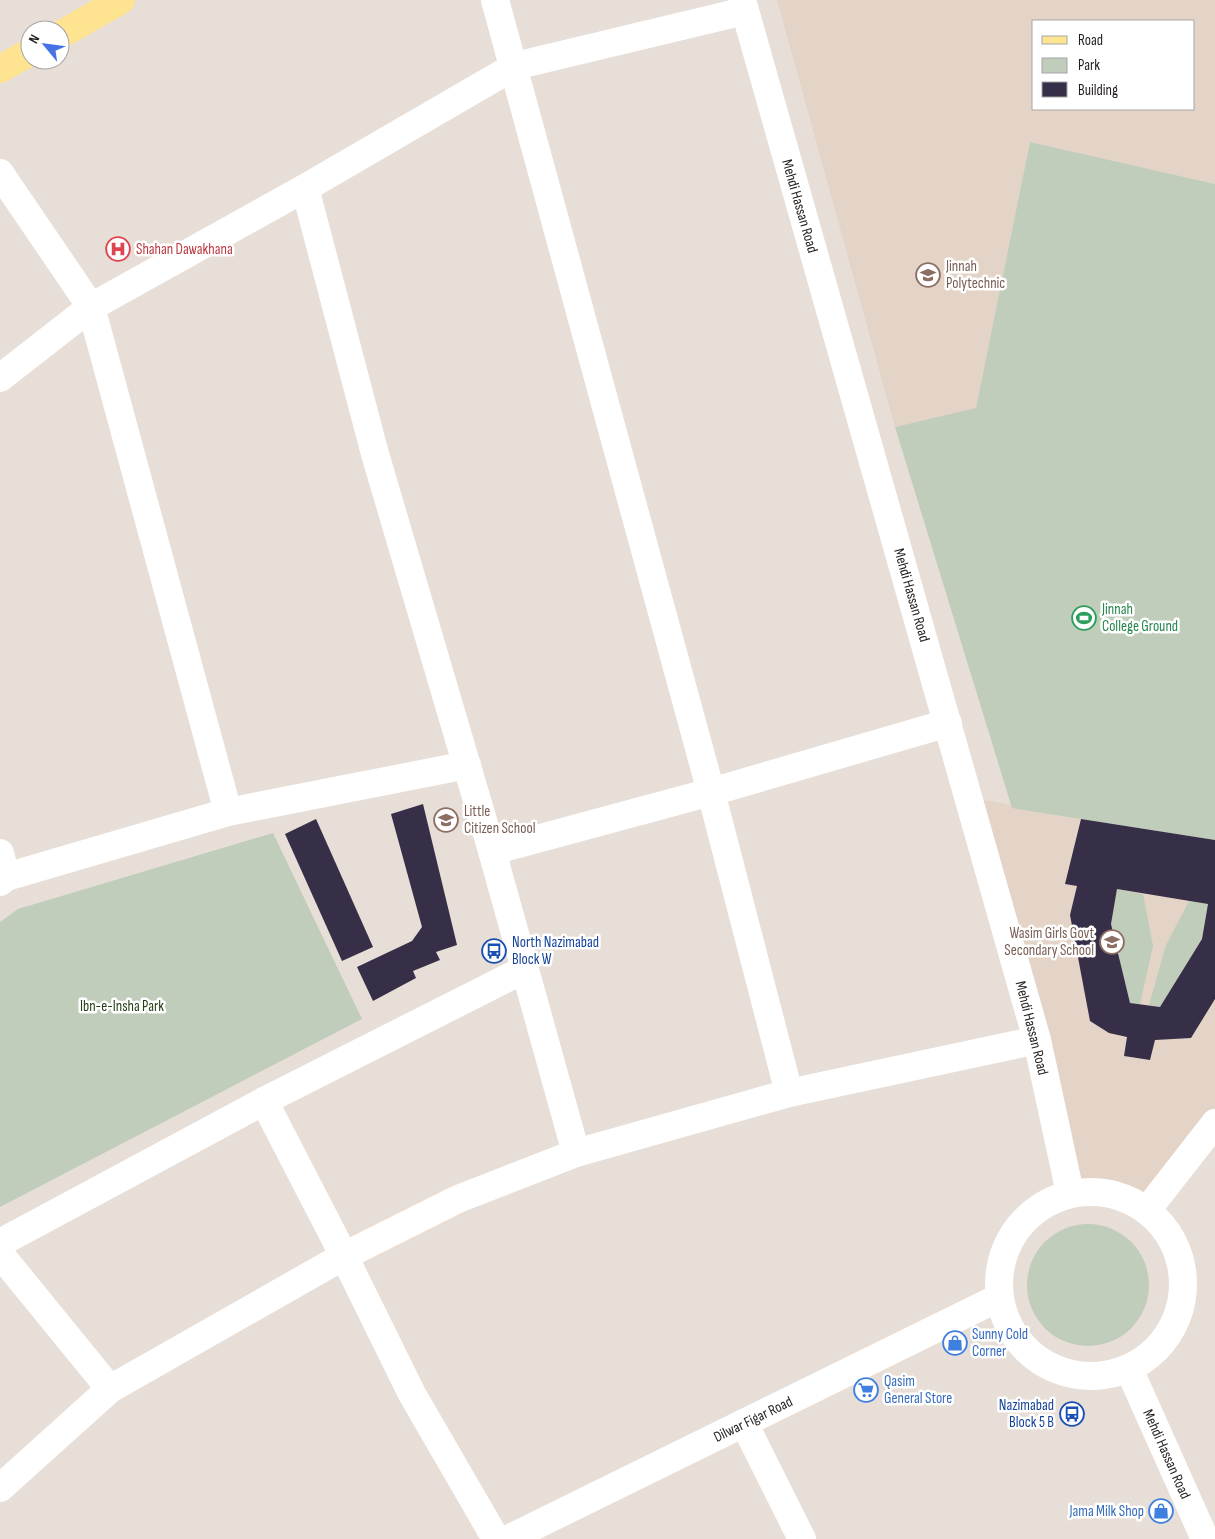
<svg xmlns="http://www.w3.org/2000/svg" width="1215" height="1539" font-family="'Sofia Sans Condensed',sans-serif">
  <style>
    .built { fill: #e3d4c7; fill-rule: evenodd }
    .green { fill: #c0cdbb }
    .building { fill: #362f47; fill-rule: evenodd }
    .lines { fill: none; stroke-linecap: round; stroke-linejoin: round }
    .minor { stroke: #fff; stroke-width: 28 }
    .major { stroke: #fee391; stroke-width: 28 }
    .labels { text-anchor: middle; stroke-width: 5; stroke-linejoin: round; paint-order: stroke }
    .street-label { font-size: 15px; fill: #231f1d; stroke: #fff }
    .health-label { font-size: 15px; fill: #be3a42; stroke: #fff; text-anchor: start }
    .education-label { font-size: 15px; fill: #785e54; stroke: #fff; text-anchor: start }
    .leisure-label { font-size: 15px; fill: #27864d; stroke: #fff; text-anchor: start }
    .transit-label { font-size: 15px; fill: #164399; stroke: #fff; text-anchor: start }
    .park-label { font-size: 15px; fill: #254018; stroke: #fff }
    .shop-label { font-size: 15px; fill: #366cbe; stroke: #fff; text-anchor: start }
  </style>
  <rect width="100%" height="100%" fill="#e7ded7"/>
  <g class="built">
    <path d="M777,0H1215V184L1030,142L976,409L895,427ZM1034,21H1194V109H1034Z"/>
    <polygon points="969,797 1215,843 1215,1123 1148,1209 1119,1195 1102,1191 1070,1193"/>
  </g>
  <g class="green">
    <polygon points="1030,142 1215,184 1215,840 1012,808 895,427 976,408"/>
    <polygon points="273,833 362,1019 0,1207 0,922 18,909"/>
    <polygon points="1117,889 1143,894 1153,946 1140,1004 1130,1003 1111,924"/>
    <polygon points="1189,901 1208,904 1202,939 1160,1007 1149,1005 1166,945"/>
    <circle cx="1088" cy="1285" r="61"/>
  </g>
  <g class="building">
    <polygon points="423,804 457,945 436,952 440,960 413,971 416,978 373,1001 357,967 412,941 422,927 391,814"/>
    <polygon points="316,819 373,947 342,961 285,834"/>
    <path d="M1081,819L1215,840V999L1191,1038L1155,1040L1150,1060L1124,1056L1127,1037L1109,1033L1090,1021L1070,915L1077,886L1065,884ZM1117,889L1208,904L1202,939L1160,1007L1130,1003L1111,924Z"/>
  </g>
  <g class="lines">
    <g class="minor">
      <polyline points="495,0 711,792 789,1093"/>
      <polyline points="742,0 1037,1040 1070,1193"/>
      <polyline points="0,173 91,307 228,812"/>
      <polyline points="305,188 375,454 492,851 576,1153"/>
      <polyline points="0,378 91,307 305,188 515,66 745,11"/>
      <polyline points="492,851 711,792 948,723"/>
      <polyline points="0,853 6,877"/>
      <polyline points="0,882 6,877 228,812 467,765"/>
      <polyline points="264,1101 344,1256 412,1394 496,1539"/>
      <circle cx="1091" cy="1284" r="92"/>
      <polyline points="1148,1209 1215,1123"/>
      <polyline points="0,1243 264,1101 525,969"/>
      <polyline points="0,1254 110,1389"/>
      <polyline points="1129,1369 1205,1539"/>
      <polyline points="744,1423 802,1539"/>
      <polyline points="0,1488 110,1389 344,1256 458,1199 576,1153 789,1093 1037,1040"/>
      <polyline points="508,1539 998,1298"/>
    </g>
    <g class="major">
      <polyline points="60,35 121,0"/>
      <polyline points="0,69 30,52"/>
    </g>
  </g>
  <defs>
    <g id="hospital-ring" transform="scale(1.25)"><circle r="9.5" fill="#fff" stroke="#e0444e" stroke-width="1.5"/><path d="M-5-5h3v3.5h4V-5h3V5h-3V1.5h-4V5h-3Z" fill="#e0444e"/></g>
    <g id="university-ring" transform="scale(1.25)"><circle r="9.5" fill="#fff" stroke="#8d6e63" stroke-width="1.5"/><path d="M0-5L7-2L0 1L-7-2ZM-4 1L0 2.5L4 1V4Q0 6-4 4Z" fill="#8d6e63"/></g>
    <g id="stadium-ring" transform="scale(1.25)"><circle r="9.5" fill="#fff" stroke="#2e9e5b" stroke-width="1.5"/><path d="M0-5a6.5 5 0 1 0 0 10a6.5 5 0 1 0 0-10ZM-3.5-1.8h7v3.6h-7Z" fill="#2e9e5b"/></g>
    <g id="school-ring" transform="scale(1.25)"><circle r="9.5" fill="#fff" stroke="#8d6e63" stroke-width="1.5"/><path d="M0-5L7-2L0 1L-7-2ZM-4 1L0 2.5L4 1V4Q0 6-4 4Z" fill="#8d6e63"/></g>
    <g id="bus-ring" transform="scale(1.25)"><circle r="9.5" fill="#fff" stroke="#1a4fb4" stroke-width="1.5"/><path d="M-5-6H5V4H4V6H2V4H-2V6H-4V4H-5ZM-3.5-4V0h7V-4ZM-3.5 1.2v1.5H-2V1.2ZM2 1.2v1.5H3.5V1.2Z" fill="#1a4fb4"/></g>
    <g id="shop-ring" transform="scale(1.25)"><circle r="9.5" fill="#fff" stroke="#3f7fe0" stroke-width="1.5"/><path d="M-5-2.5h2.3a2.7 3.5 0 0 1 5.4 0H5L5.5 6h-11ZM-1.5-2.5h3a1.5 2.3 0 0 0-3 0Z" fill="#3f7fe0"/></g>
    <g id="supermarket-ring" transform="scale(1.25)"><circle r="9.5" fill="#fff" stroke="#3f7fe0" stroke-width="1.5"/><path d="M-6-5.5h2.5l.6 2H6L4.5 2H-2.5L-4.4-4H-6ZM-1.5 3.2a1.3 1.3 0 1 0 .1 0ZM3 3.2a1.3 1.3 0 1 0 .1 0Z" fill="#3f7fe0"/></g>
  </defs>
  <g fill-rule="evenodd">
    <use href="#hospital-ring" x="118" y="249"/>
    <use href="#university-ring" x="928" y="275"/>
    <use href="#stadium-ring" x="1084" y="618"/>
    <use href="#school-ring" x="446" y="820"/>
    <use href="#school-ring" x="1112" y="942"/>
    <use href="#bus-ring" x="494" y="951"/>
    <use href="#shop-ring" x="955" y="1343"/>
    <use href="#supermarket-ring" x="866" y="1390"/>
    <use href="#bus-ring" x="1072" y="1414"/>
    <use href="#shop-ring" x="1161" y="1511"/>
  </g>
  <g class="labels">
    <g class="street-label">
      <text transform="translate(800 206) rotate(74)" y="5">Mehdi Hassan Road</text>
      <text transform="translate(912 595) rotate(74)" y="5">Mehdi Hassan Road</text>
      <text transform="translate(1032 1028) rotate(76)" y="5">Mehdi Hassan Road</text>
      <text transform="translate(753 1419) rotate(-26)" y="5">Dilwar Figar Road</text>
      <text transform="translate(1167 1454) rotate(66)" y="5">Mehdi Hassan Road</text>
    </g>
    <g class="health-label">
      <text x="136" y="254">Shahan Dawakhana</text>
    </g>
    <g class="education-label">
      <text x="946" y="271">Jinnah<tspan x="946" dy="17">Polytechnic</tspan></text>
      <text x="464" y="816">Little<tspan x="464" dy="17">Citizen School</tspan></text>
      <text x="1094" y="938" text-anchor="end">Wasim Girls Govt<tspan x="1094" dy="17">Secondary School</tspan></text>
    </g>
    <g class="leisure-label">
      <text x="1102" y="614">Jinnah<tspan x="1102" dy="17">College Ground</tspan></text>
    </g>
    <g class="transit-label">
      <text x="512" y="947">North Nazimabad<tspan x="512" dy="17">Block W</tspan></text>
      <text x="1054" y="1410" text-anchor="end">Nazimabad<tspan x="1054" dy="17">Block 5 B</tspan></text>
    </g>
    <g class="park-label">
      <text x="122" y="1011">Ibn-e-Insha Park</text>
    </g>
    <g class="shop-label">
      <text x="972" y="1339">Sunny Cold<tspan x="972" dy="17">Corner</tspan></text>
      <text x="884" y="1386">Qasim<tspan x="884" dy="17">General Store</tspan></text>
      <text x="1144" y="1516" text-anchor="end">Jama Milk Shop</text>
    </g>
  </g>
  <rect x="1032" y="20" width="162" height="90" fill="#ffffff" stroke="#a7a5a5"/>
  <rect x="1042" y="36" width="25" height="8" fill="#fee391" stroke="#a7a5a5"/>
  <text x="1078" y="45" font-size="15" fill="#231f1d">Road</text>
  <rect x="1042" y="58" width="25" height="15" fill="#c0cdbb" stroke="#a7a5a5"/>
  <text x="1078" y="70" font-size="15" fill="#231f1d">Park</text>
  <rect x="1042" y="82" width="25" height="15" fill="#362f47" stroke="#a7a5a5"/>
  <text x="1078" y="95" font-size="15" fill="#231f1d">Building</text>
  <g transform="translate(45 45) rotate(299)"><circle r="24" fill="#ffffff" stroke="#a7a5a5"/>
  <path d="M0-4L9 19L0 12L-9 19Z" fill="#4572e4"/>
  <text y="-8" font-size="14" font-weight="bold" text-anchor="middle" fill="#231f1d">N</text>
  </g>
</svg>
